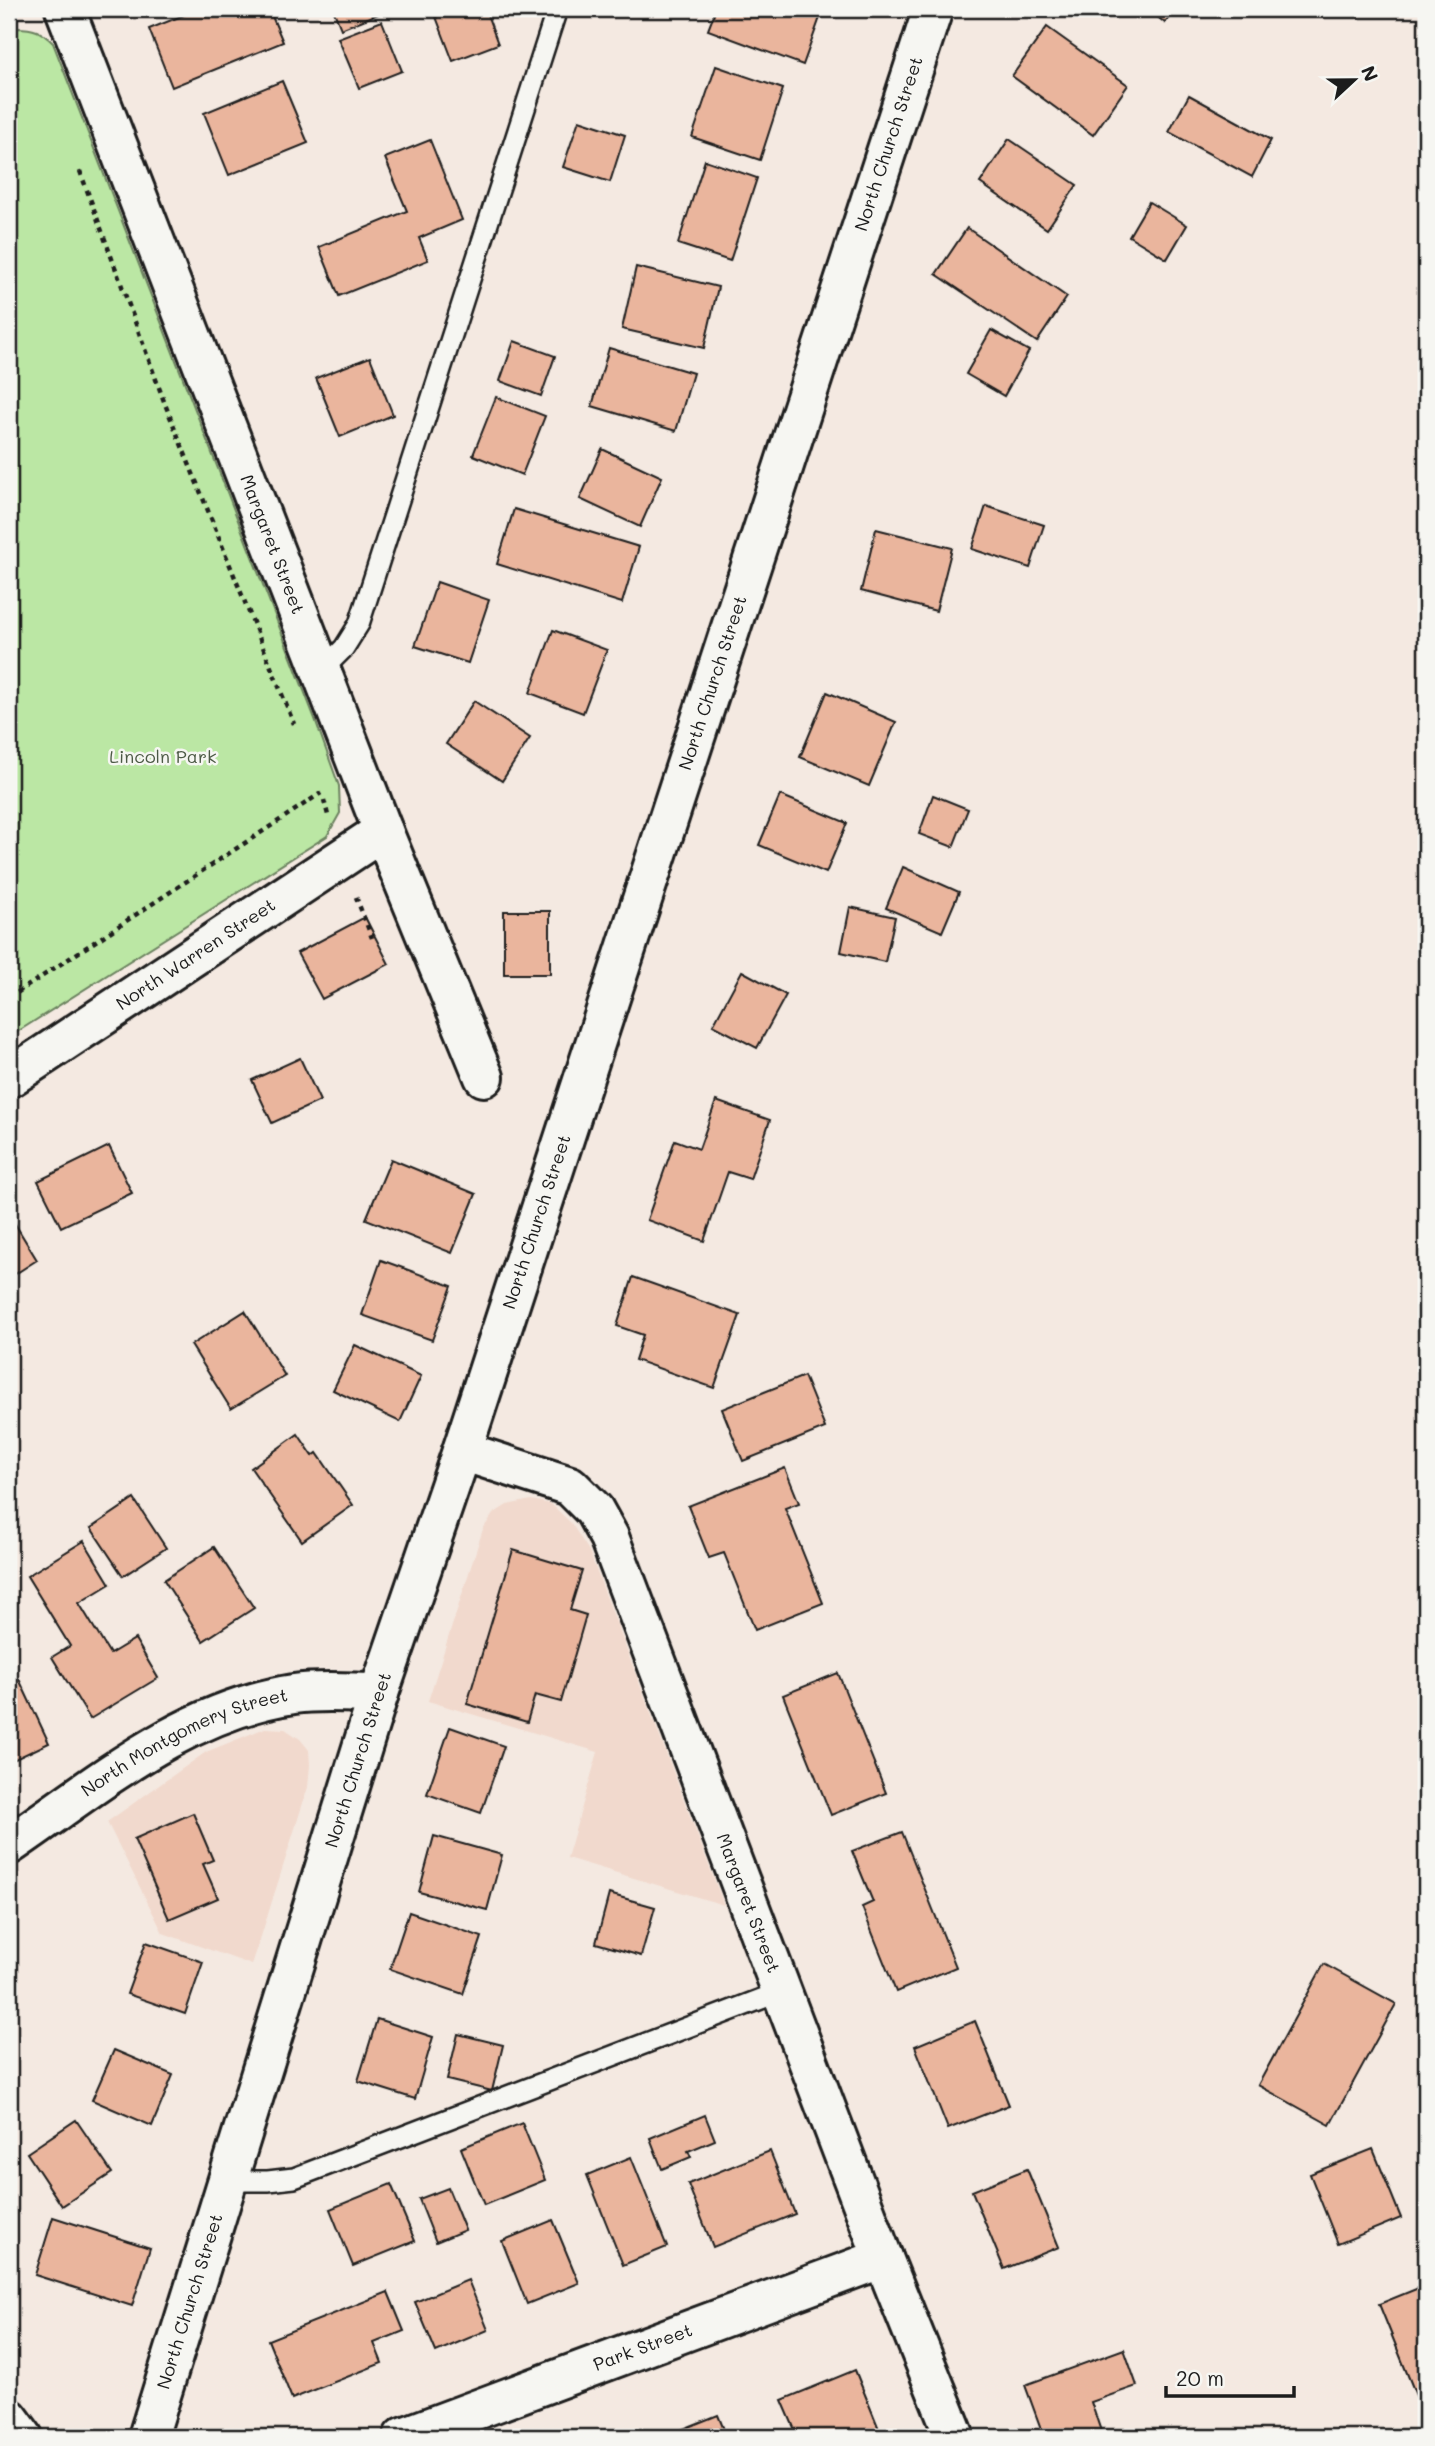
<svg xmlns="http://www.w3.org/2000/svg" width="1435" height="2446" font-family="Mali,sans-serif">
  <style>
    .built { fill: #f1d9cd }
    .green { fill: #bbe7a4; stroke: #6c8260; stroke-width: 2 }
    .building { fill: #eab59d; stroke: #1c1c1c; stroke-width: 2 }
    .lines { fill: none; stroke-linecap: round; stroke-linejoin: round }
    .service-casing { stroke: #1c1c1c; stroke-width: 24 }
    .minor-casing { stroke: #1c1c1c; stroke-width: 44 }
    .secondary-casing { stroke: #1c1c1c; stroke-width: 44 }
    .path { stroke: #1c1c1c; stroke-width: 4.5; stroke-dasharray: 5 5; stroke-linecap: butt }
    .service { stroke: #f6f6f2; stroke-width: 19 }
    .minor { stroke: #f6f6f2; stroke-width: 38 }
    .secondary { stroke: #f6f6f2; stroke-width: 38 }
    .labels { text-anchor: middle; stroke-width: 5; stroke-linejoin: round; paint-order: stroke }
    .street-label { font-size: 18px; fill: #1c1c1c; stroke: #f6f6f2 }
    .park-label { font-size: 18px; fill: #4c5945; stroke: #f6f6f2 }
  </style>
  <rect width="100%" height="100%" fill="#f4e9e1"/>
  <filter id="ink" filterUnits="userSpaceOnUse"><feTurbulence type="fractalNoise" baseFrequency=".0143" numOctaves="2"/><feDisplacementMap in="SourceGraphic" scale="14" xChannelSelector="R" yChannelSelector="G"/><feConvolveMatrix kernelMatrix="1 2 1 2 8 2 1 2 1" color-interpolation-filters="sRGB"/></filter>
  <g filter="url(#ink)">
    <g class="built">
      <polygon points="531,1500 551,1504 571,1523 589,1551 724,1905 567,1858 598,1752 428,1701 483,1529 493,1514 507,1505"/>
      <polygon points="265,1728 285,1729 300,1739 309,1750 310,1765 308,1787 252,1965 163,1933 107,1822 206,1752"/>
    </g>
    <path class="green" d="M17,28C34,28 41,31 53,43L315,719L339,786L340,813L327,836L9,1037V30Z"/>
    <g class="building">
      <polygon points="199,9 269,9 283,42 172,87 149,29"/>
      <polygon points="333,9 375,9 378,14 341,29"/>
      <polygon points="433,9 485,9 498,44 453,61"/>
      <polygon points="716,9 823,9 803,65 708,30"/>
      <polygon points="1148,9 1176,9 1165,23"/>
      <polygon points="382,21 402,71 359,88 338,38"/>
      <polygon points="1047,27 1128,85 1093,135 1012,76"/>
      <polygon points="716,66 783,89 760,160 692,137"/>
      <polygon points="282,81 308,143 229,175 204,113"/>
      <polygon points="1189,95 1271,140 1252,177 1169,132"/>
      <polygon points="579,120 625,135 610,182 563,167"/>
      <polygon points="1009,139 1077,185 1047,229 980,183"/>
      <polygon points="430,140 462,220 419,238 428,260 339,296 319,247 407,211 385,158"/>
      <polygon points="705,160 757,178 730,261 678,244"/>
      <polygon points="1149,202 1187,225 1167,259 1129,236"/>
      <polygon points="967,228 1067,297 1037,342 936,274"/>
      <polygon points="636,267 718,287 704,348 622,329"/>
      <polygon points="991,330 1029,351 1004,396 966,374"/>
      <polygon points="514,341 555,356 541,396 500,381"/>
      <polygon points="609,348 693,373 676,431 592,406"/>
      <polygon points="370,357 393,415 340,437 316,378"/>
      <polygon points="496,397 545,416 522,475 473,455"/>
      <polygon points="602,449 662,477 640,527 580,499"/>
      <polygon points="986,506 1044,525 1030,568 972,549"/>
      <polygon points="514,509 639,547 622,603 497,564"/>
      <polygon points="876,529 952,548 936,611 861,591"/>
      <polygon points="437,582 489,600 468,663 415,646"/>
      <polygon points="553,630 607,650 583,713 530,693"/>
      <polygon points="827,692 896,722 869,786 800,757"/>
      <polygon points="474,701 530,738 502,781 446,744"/>
      <polygon points="780,795 847,823 826,873 759,845"/>
      <polygon points="933,795 968,809 953,847 919,834"/>
      <polygon points="903,867 959,892 942,932 886,908"/>
      <polygon points="850,907 895,917 885,962 841,952"/>
      <rect x="504" y="911" width="46" height="63"/>
      <polygon points="365,917 389,964 322,999 297,953"/>
      <polygon points="742,971 786,995 757,1048 713,1025"/>
      <polygon points="300,1058 320,1101 272,1123 252,1080"/>
      <polygon points="716,1101 770,1120 750,1179 728,1172 704,1241 647,1220 675,1140 699,1149"/>
      <polygon points="109,1146 132,1193 61,1227 38,1181"/>
      <polygon points="391,1159 476,1194 452,1253 366,1219"/>
      <polygon points="9,1214 37,1260 9,1278"/>
      <polygon points="381,1260 452,1286 432,1340 362,1315"/>
      <polygon points="633,1277 740,1315 714,1388 635,1360 643,1335 617,1326"/>
      <polygon points="245,1311 285,1376 231,1409 191,1345"/>
      <polygon points="355,1345 421,1376 400,1422 333,1390"/>
      <polygon points="804,1376 825,1428 743,1461 722,1409"/>
      <polygon points="298,1434 313,1456 317,1453 353,1505 302,1541 251,1468"/>
      <polygon points="785,1468 799,1503 785,1508 823,1603 755,1630 724,1553 709,1558 688,1506"/>
      <polygon points="134,1499 166,1548 123,1576 91,1528"/>
      <polygon points="84,1541 110,1584 79,1603 110,1654 135,1639 158,1678 90,1719 52,1657 70,1646 27,1576"/>
      <polygon points="214,1547 254,1608 203,1641 164,1580"/>
      <polygon points="513,1550 582,1571 570,1610 586,1615 561,1702 535,1695 527,1722 467,1704"/>
      <polygon points="838,1673 886,1793 831,1815 783,1695"/>
      <polygon points="19,1679 49,1743 9,1762 9,1684"/>
      <polygon points="450,1727 504,1746 481,1813 427,1794"/>
      <polygon points="193,1813 213,1860 203,1864 218,1898 169,1919 134,1839"/>
      <polygon points="902,1832 956,1967 896,1992 862,1907 873,1902 852,1851"/>
      <polygon points="434,1836 502,1855 487,1910 419,1892"/>
      <polygon points="609,1894 655,1907 641,1956 596,1943"/>
      <polygon points="409,1912 482,1937 463,1994 390,1969"/>
      <polygon points="146,1942 203,1962 185,2014 127,1994"/>
      <polygon points="1324,1964 1396,2004 1330,2125 1258,2085"/>
      <polygon points="377,2019 433,2037 415,2099 358,2081"/>
      <polygon points="975,2021 1009,2105 948,2129 915,2046"/>
      <polygon points="458,2034 503,2045 492,2091 447,2080"/>
      <polygon points="114,2050 173,2075 152,2126 92,2100"/>
      <polygon points="705,2115 715,2140 688,2151 691,2157 662,2169 650,2138"/>
      <polygon points="76,2120 112,2173 62,2206 27,2153"/>
      <polygon points="522,2123 545,2180 484,2205 461,2148"/>
      <polygon points="1373,2149 1401,2218 1338,2244 1310,2174"/>
      <polygon points="770,2151 795,2214 713,2247 688,2184"/>
      <polygon points="631,2157 667,2247 623,2265 587,2175"/>
      <polygon points="1027,2169 1059,2247 1004,2269 972,2191"/>
      <polygon points="391,2184 415,2241 353,2266 330,2209"/>
      <polygon points="448,2188 465,2230 436,2242 419,2199"/>
      <polygon points="53,2217 150,2248 132,2306 35,2275"/>
      <polygon points="553,2220 579,2283 527,2304 502,2241"/>
      <polygon points="468,2280 488,2330 436,2352 415,2302"/>
      <polygon points="1426,2285 1426,2420 1379,2304"/>
      <polygon points="388,2292 404,2331 374,2343 382,2363 292,2399 268,2340"/>
      <polygon points="1124,2349 1137,2386 1091,2402 1103,2437 1044,2437 1025,2385"/>
      <polygon points="855,2370 879,2429 859,2437 798,2437 782,2400"/>
      <polygon points="718,2415 727,2437 663,2437"/>
    </g>
    <g class="lines">
      <g class="service-casing">
        <g id="service">
          <polyline points="322,670 344,648 359,624 557,9"/>
          <polyline points="228,2181 268,2181 294,2178 782,1991"/>
        </g>
      </g>
      <g class="minor-casing">
        <g id="minor">
          <path id="s1" d="M65,9L383,831L484,1077"/>
          <path id="s2" d="M9,1078L383,831"/>
          <path id="s3" d="M462,1451L570,1486L594,1510L609,1537L883,2258L955,2437"/>
          <path id="s4" d="M9,1845C97,1785 185,1710 294,1694C321,1690 352,1693 379,1693"/>
          <polyline points="9,2418 23,2437"/>
          <path id="s5" d="M403,2437L883,2258"/>
        </g>
      </g>
      <g class="secondary-casing">
        <g id="secondary">
          <path id="s6" d="M148,2437L379,1693L462,1451L933,9"/>
        </g>
      </g>
      <g class="path">
        <polyline points="80,171 165,404 294,724"/>
        <polyline points="324,800 329,819"/>
        <polyline points="356,897 372,938"/>
        <polyline points="9,998 321,793"/>
      </g>
      <use href="#service" class="service"/>
      <use href="#minor" class="minor"/>
      <use href="#secondary" class="secondary"/>
    </g>
  </g>
  <g class="labels">
    <g class="street-label">
      <text dy="6" stroke="none"><textPath href="#s6" startOffset="2410">North Church Street</textPath></text>
      <text dy="6" stroke="none"><textPath href="#s1" startOffset="574">Margaret Street</textPath></text>
      <text dy="6" stroke="none"><textPath href="#s6" startOffset="1843">North Church Street</textPath></text>
      <text dy="6" stroke="none"><textPath href="#s2" startOffset="224">North Warren Street</textPath></text>
      <text dy="6" stroke="none"><textPath href="#s6" startOffset="1276">North Church Street</textPath></text>
      <text dy="6" stroke="none"><textPath href="#s4" startOffset="205">North Montgomery Street</textPath></text>
      <text dy="6" stroke="none"><textPath href="#s6" startOffset="709">North Church Street</textPath></text>
      <text dy="6" stroke="none"><textPath href="#s3" startOffset="570">Margaret Street</textPath></text>
      <text dy="6" stroke="none"><textPath href="#s6" startOffset="142">North Church Street</textPath></text>
      <text dy="6" stroke="none"><textPath href="#s5" startOffset="256">Park Street</textPath></text>
    </g>
    <g class="park-label">
      <text x="163" y="763">Lincoln Park</text>
    </g>
  </g>
  <rect width="1435" height="2446" fill="none" stroke="#f6f6f2" stroke-width="35"/>
  <rect x="18" y="18" width="1400" height="2411" fill="none" stroke="#1c1c1c" stroke-width="2.5" filter="url(#ink)"/>
  <g transform="translate(1354 80) rotate(68)" stroke="#f6f6f2" stroke-width="5" paint-order="stroke">
  <path d="M0-5L12 26L0 18L-12 26Z" fill="#1c1c1c"/>
  <text y="-10" font-size="19" font-weight="bold" text-anchor="middle" fill="#1c1c1c">N</text>
  </g>
  <path d="M1166 2386v10h128v-10" fill="none" stroke="#1c1c1c" stroke-width="3.5"/>
  <text x="1176" y="2386" font-size="21" fill="#1c1c1c" stroke="#f6f6f2" stroke-width="5" paint-order="stroke">20 m</text>
</svg>
